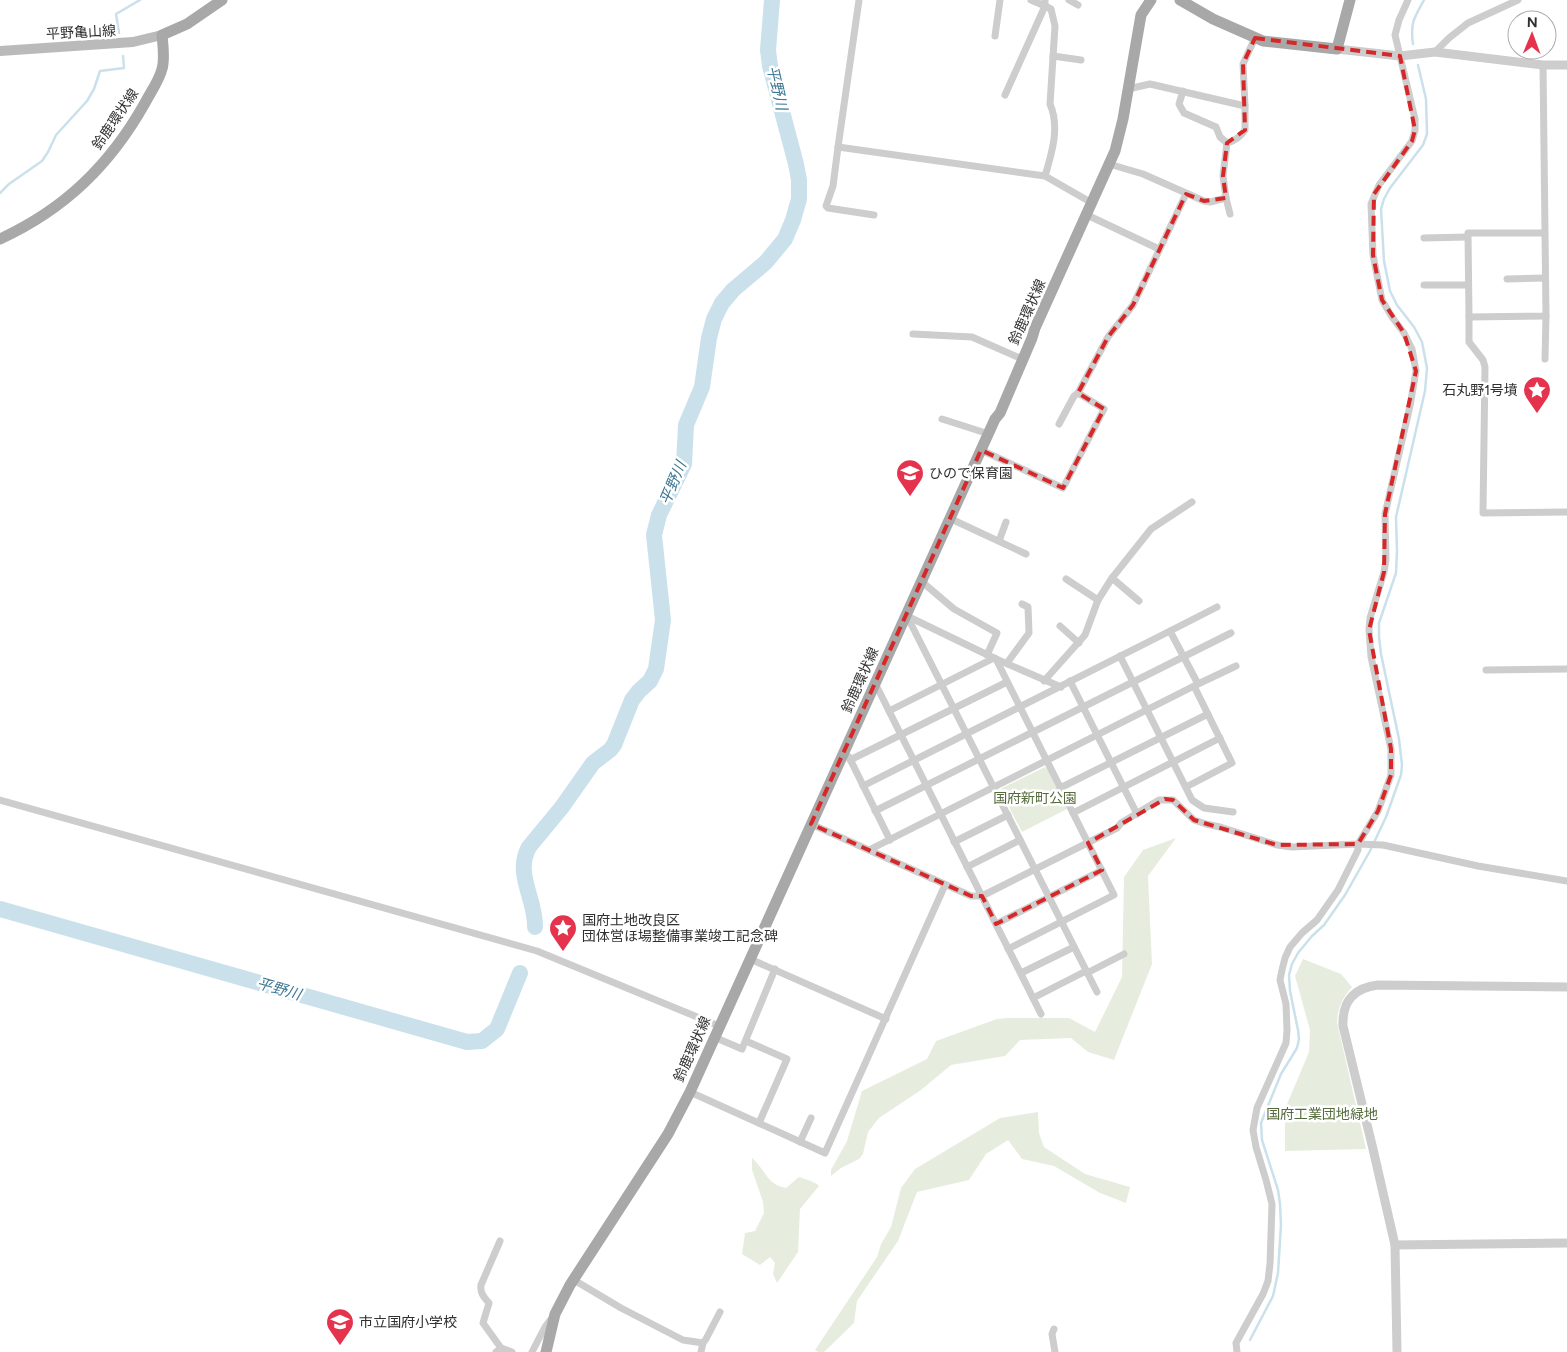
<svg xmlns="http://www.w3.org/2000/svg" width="1567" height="1352" font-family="Figtree,'Noto Sans JP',sans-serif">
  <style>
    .green { fill: #e7edde }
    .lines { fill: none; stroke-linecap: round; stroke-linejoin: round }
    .stream { stroke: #cae1ec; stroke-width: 2.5 }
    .river { stroke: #cae1ec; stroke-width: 16 }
    .minor { stroke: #cdcdcd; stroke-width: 7 }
    .tertiary { stroke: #cdcdcd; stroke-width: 9 }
    .secondary { stroke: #bababa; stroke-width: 10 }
    .primary { stroke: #a8a8a8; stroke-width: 11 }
    .marked { fill: none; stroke: #d62828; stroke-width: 4; stroke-dasharray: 10 6; stroke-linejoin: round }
    .labels { text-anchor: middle; stroke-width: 5; stroke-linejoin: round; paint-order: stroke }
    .street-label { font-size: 14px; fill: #303030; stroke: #fff }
    .poi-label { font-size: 14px; fill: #303030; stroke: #fff; text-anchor: start }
    .park-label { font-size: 14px; fill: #566b3d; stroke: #fff }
    .water-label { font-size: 15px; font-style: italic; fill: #3d7792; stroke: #fff }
  </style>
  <rect width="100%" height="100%" fill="#fff"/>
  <g class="green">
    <polygon points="1045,767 1048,769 1067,809 1022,832 1001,792 1002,788"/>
    <polygon points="1176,838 1148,876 1152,964 1114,1060 1088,1052 1071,1038 1020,1040 1005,1056 951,1065 921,1090 879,1118 868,1132 863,1154 859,1159 841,1168 831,1176 831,1170 847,1141 862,1091 927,1059 936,1041 997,1019 1007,1018 1069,1018 1095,1032 1122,977 1124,877 1143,850"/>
    <path d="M1303,959L1341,974L1352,987C1342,998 1338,1008 1337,1022L1366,1149L1285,1151V1109L1309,1052L1310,1030L1295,976Z"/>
    <polygon points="1038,1112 1039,1133 1044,1147 1085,1174 1130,1187 1126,1203 1100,1193 1054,1166 1022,1159 1008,1140 986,1154 969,1180 917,1192 898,1241 857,1301 854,1323 824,1352 818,1352 815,1350 877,1257 881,1244 891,1227 901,1188 915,1169 1000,1118"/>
    <path d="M752,1158C766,1170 766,1184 786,1188L799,1177C805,1179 816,1182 819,1186L800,1209L798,1252L777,1283L773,1274L775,1263L770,1257L760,1265L742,1254L745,1233L755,1231L764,1213L763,1202L752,1170Z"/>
  </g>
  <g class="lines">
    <g class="stream">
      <polyline points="119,33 116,14 140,0"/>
      <path d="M1413,44C1410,23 1414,18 1424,0"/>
      <polyline points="0,193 9,184 42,161 48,152 56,135 87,101 94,89 100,71 124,68 123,56"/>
      <polyline points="1250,1340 1273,1296 1278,1273 1281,1225 1280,1204 1278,1190 1262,1140 1261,1123 1281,1074 1297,1048 1299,1039 1298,1030 1290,991 1289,975 1292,964 1298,953 1312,936 1324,925 1345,895 1370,851 1386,817 1401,775 1402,765 1399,739 1381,654 1379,637 1379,623 1396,573 1397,551 1396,517 1425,391 1427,368 1422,342 1414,327 1397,305 1390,291 1384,261 1381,209 1384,199 1390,188 1423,145 1427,134 1426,99 1418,65"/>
    </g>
    <g class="river">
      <polyline points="0,909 467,1042 482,1041 497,1029 520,973"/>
      <path d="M535,927C536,899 514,874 529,847L562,807L593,763L610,750L614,745L632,700L639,691L650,681L656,669L663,620L654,535L659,515L684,464L686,425L702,387L709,338L714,319L722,303L733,290L766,262L785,239L793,220L799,199V180L796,164L770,66L768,50L772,0"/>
    </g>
    <g class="minor">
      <polyline points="859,0 838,147 1045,176 1092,203"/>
      <polyline points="1069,0 1078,5"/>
      <polyline points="995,36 1000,0"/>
      <polyline points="1435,52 1449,38 1468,23 1518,0"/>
      <polyline points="1053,56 1081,60"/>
      <polyline points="1543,65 1546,316 1469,317 1469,342 1483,360 1485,367 1483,513 1567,512"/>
      <polyline points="1128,89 1150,84 1245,106"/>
      <polyline points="1183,91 1179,104 1184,113 1216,127 1220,137 1227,143"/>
      <polyline points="1005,95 1045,6 1031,0"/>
      <polyline points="838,147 833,186 826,206 828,208 874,215"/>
      <path d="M1109,164L1143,174L1204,201L1210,202L1226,198L1223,176L1227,143C1235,141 1241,136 1245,130V106L1243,64L1255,38"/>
      <path d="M1045,176C1052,153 1060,127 1050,104L1055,26L1051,9L1045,6V0"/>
      <polyline points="1226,198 1230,214"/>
      <polyline points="1087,215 1159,249"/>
      <polyline points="1424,238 1467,237"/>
      <polyline points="1507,279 1545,278"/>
      <polyline points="1424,285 1468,285"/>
      <polyline points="1469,317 1468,233 1544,233"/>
      <polyline points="913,334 972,337 1022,359"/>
      <polyline points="1545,359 1546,316"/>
      <polyline points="942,419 989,434"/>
      <polyline points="1059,424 1074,396 1078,393"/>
      <polyline points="981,450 1063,488 1104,409 1078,393 1108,337 1133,305 1186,194"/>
      <polyline points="949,518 1026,554"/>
      <polyline points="999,541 1006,522"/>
      <polyline points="1112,578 1139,601"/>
      <polyline points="1066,579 1098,600"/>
      <polyline points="921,581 954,609 997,633 987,655"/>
      <polyline points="907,616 996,659 1061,687"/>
      <polyline points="908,618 1097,992"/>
      <polyline points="1060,626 1079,643"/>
      <polyline points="1170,631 1217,607"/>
      <polyline points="1120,656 1192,800 1204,808 1233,812"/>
      <polyline points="996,659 1114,895 1008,949"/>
      <polyline points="1007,663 1029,633 1028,607 1022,604"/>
      <polyline points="1486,670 1567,669"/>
      <polyline points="1044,681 1085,635 1098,600 1112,578 1151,529 1192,502"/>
      <polyline points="1070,681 1137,814"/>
      <polyline points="1198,684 1236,666"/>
      <polyline points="874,685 878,689 1041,1014"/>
      <polyline points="889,711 994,658"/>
      <polyline points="849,757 890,840"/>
      <polyline points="850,760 1007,682"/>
      <polyline points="863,786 1170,631 1198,684 869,850"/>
      <polyline points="1186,787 1232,763 1194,686"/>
      <polyline points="1060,788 1208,714"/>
      <polyline points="0,800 537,951 719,1026"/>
      <polyline points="875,811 1231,633"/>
      <polyline points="1073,813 1220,738"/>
      <polyline points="811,824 971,896 982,896 1117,828 1121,823 1159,800 1173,800 1194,820 1206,824 1220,827 1277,845 1292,847 1358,844 1383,845 1478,866 1567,881"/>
      <polyline points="954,842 1008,815"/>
      <polyline points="967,867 1020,840"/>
      <polyline points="996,924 1102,870"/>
      <polyline points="750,959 886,1019"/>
      <polyline points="1021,973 1074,947"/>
      <polyline points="1087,973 1124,954"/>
      <polyline points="1033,998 1086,971"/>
      <polyline points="714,1037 742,1049 775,969"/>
      <polyline points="746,1041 787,1059 759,1123"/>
      <polyline points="690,1092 825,1153 945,885"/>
      <polyline points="800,1142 811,1118"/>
      <path d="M500,1241L481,1285C480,1294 484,1297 489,1303L483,1323L501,1348"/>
      <polyline points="574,1280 621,1308 683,1340 703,1343 701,1352"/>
      <polyline points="1054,1329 1052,1334 1055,1352"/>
      <polyline points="703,1343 706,1339 720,1312"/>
      <polyline points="496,1352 501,1348 512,1352"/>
      <polyline points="532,1352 545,1327 552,1318"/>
      <polyline points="1237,1352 1236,1343 1263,1294 1268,1281 1270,1264 1272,1204 1266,1180 1256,1147 1253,1130 1257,1108 1286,1043 1287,1030 1286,1004 1280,980 1282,970 1285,958 1290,947 1302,933 1317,920 1338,890 1358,850 1358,844 1378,811 1391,775 1391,749 1371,657 1369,630 1370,618 1384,572 1386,560 1385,514 1410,406 1416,371 1412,349 1404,333 1392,317 1382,300 1373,255 1371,204 1379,185 1412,141 1415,130 1415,119 1395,35 1399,20 1408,0"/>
    </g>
    <g class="tertiary">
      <polyline points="1337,49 1400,56 1435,52 1543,65 1567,65"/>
      <polyline points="1395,1245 1567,1243"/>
      <path d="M1397,1352L1395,1245L1373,1149L1343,1026C1342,1001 1354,988 1378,985L1567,987"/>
    </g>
    <polyline class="secondary" points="0,51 133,42 162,35"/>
    <g class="primary">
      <polyline points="1180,0 1213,19 1263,41 1337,49 1350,0"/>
      <path d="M0,239C65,209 110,165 145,103C150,93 159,81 162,69C165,59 163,46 162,35L187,24L222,0"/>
      <polyline points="546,1352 555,1314 570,1285 668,1134 690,1092 995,419 1000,413 1032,338 1035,328 1115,151 1123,119 1141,15 1151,0"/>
    </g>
  </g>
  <path class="marked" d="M1255,38L1400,56L1415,130L1412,141L1374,194L1373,255L1382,300L1404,333L1416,371L1385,514L1384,572L1369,630L1391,749V775L1378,811L1358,844L1277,845L1194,820L1173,800L1165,799L1088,843L1102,870L996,924L982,896H971L811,824L981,450L1063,488L1104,409L1078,393L1108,337L1133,305L1186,194L1204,201L1226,198L1223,176L1227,143L1245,130L1243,64Z"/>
  <defs>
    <g id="sight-pin" transform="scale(1.4375)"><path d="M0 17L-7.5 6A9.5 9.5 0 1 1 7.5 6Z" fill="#e5334d" stroke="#fff"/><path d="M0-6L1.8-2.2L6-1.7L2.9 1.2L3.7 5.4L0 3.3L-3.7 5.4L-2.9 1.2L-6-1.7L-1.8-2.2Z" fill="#fff"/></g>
    <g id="school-pin" transform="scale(1.4375)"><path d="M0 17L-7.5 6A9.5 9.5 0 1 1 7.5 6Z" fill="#e5334d" stroke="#fff"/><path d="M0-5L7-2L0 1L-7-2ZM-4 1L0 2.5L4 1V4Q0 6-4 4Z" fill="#fff"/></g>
  </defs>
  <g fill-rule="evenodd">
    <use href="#sight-pin" x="1537" y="390"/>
    <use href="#school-pin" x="910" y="473"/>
    <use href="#sight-pin" x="563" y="928"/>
    <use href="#school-pin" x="340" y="1322"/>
  </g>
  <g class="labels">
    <g class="street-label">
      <text transform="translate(81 32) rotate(-3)" y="5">平野亀山線</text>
      <text transform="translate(115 119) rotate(-56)" y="5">鈴鹿環状線</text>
      <text transform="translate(1027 312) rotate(-66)" y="5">鈴鹿環状線</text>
      <text transform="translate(860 680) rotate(-66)" y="5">鈴鹿環状線</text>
      <text transform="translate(692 1049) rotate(-66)" y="5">鈴鹿環状線</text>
    </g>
    <g class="poi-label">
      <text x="1518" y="395" text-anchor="end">石丸野1号墳</text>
      <text x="929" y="478">ひので保育園</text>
      <text x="582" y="925">国府土地改良区<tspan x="582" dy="16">団体営ほ場整備事業竣工記念碑</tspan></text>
      <text x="359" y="1327">市立国府小学校</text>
    </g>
    <g class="park-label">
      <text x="1035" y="803">国府新町公園</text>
      <text x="1322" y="1119">国府工業団地緑地</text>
    </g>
    <g class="water-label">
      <text transform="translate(777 88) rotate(77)" y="5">平野川</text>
      <text transform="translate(673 483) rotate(-67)" y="5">平野川</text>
      <text transform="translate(279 989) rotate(16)" y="5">平野川</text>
    </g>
  </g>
  <g transform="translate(1532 35) rotate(1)"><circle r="24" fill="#ffffff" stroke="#acacac"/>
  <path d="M0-4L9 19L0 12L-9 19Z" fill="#e5334d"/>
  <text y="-8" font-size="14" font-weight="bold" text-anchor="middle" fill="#303030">N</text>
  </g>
</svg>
